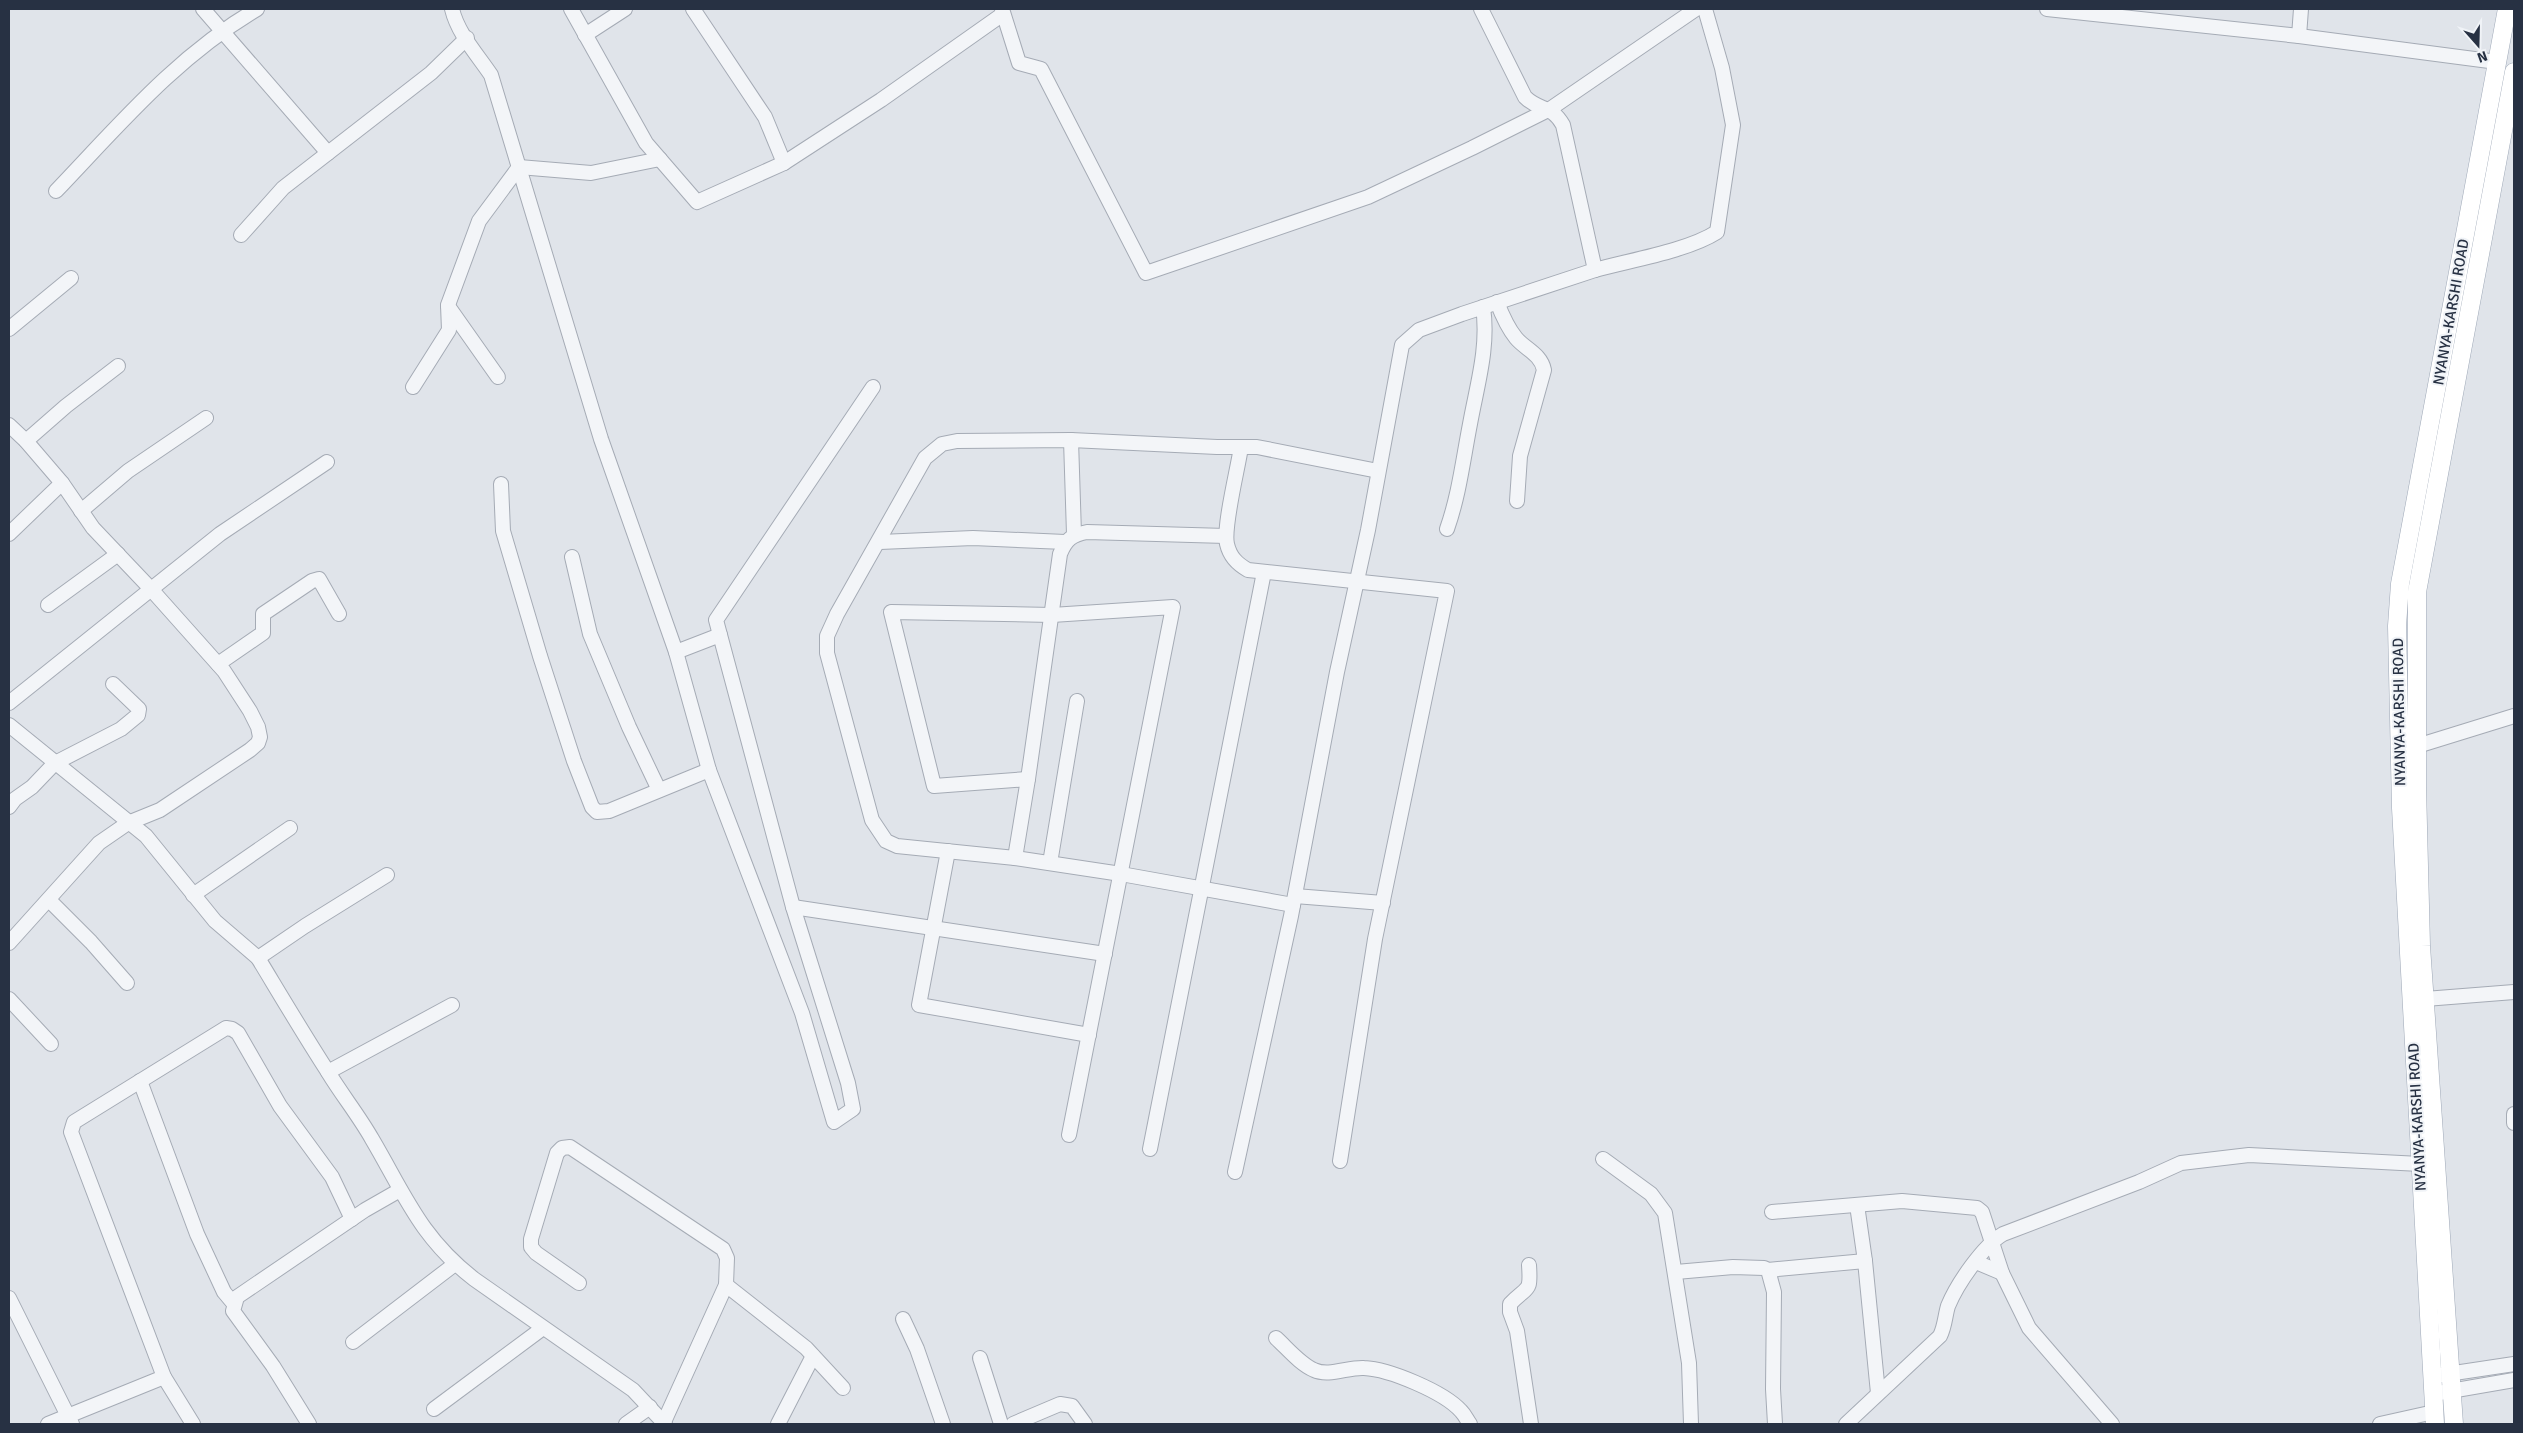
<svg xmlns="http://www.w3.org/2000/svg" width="2523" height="1433" font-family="Signika,sans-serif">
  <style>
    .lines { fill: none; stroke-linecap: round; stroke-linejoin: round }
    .minor-casing { stroke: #a5abb5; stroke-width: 16 }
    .major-casing { stroke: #9ea8b7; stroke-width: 19 }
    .minor { stroke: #f3f5f8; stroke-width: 14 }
    .major { stroke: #fff; stroke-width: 18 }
    .labels { text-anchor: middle; stroke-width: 4; stroke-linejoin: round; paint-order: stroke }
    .street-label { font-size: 15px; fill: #273143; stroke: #f0f3f7 }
  </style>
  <rect width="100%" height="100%" fill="#e0e4ea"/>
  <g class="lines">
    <g class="minor-casing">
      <g id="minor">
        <polyline points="203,9 328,153"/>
        <path d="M452,9C458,34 477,54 491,75L601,439L676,652L709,770L802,1013L834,1122L853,1109L848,1083L793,907L716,620L873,387"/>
        <polyline points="571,9 646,143 697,202 784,163 881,100 1003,14"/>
        <polyline points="693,9 765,117 784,163"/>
        <polyline points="1002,9 1019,63 1041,69 1146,273 1368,197 1472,148 1550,109 1696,9"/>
        <polyline points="2047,9 2299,36 2497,62"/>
        <polyline points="585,35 625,9"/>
        <polyline points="2299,36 2301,9"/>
        <path d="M56,191C120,124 176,57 257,9"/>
        <polyline points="241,235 283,188 431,73 467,38"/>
        <path d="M1595,270C1631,260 1687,251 1717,232L1733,125L1722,68L1705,9"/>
        <path d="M1497,302C1502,315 1507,327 1516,338C1525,349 1541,354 1544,370L1520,456L1517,501"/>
        <polyline points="448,306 498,377"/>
        <polyline points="9,329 71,278"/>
        <polyline points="413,387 449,330 448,305 479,221 519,167 591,173 660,159"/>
        <polyline points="9,425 26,441 62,483 93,528 150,588 224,671 250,711 258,727 260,737 258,743 250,750 160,810 128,823 99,843 9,943"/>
        <polyline points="1071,440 1074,534"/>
        <polyline points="26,441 66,406 118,366"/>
        <path d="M1241,447C1238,468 1223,527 1227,544C1230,557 1237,564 1248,570L1447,591L1375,939L1340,1161"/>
        <polyline points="501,484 503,531 540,656 574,761 592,807 597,812 609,811 709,770"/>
        <polyline points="81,511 128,471 206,418"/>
        <path d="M1447,529C1459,495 1463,460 1470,424C1477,385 1489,347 1483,307"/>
        <polyline points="9,534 62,483"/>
        <polyline points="880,542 973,538 1065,542"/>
        <polyline points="572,557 590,634 629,727 659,790"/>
        <polyline points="48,605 118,554"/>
        <polyline points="676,652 720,635"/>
        <polyline points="218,664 263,633 263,614 312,581 319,579 339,614"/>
        <polyline points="9,703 220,534 327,462"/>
        <polyline points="9,725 146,836 215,921 258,958 305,926 387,875"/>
        <polyline points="2417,746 2514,716"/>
        <polyline points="1028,779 934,786 891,612 1052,615 1173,607 1069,1135"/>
        <polyline points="9,807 15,799 32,787 55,763 121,729 138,715 139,709 113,684"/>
        <polyline points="948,851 919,1005 1089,1035"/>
        <path d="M1015,858L1028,779L1060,554C1066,539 1072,535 1087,532L1226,536"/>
        <polyline points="1050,863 1077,701"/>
        <polyline points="193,895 290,828"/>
        <polyline points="1295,896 1383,903"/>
        <polyline points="49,900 91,942 127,983"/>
        <polyline points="1293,905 1121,874 1015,858 897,846 886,841 872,820 827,653 827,636 837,614 925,458 942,444 957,441 1071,440 1217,447 1257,447 1378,471"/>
        <polyline points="793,907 1105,954"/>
        <path d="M258,958C281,996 304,1035 328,1072C342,1095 359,1116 372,1139C405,1195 420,1237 474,1279L633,1390L665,1424"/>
        <polyline points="9,999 51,1044"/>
        <polyline points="2425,999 2514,992"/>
        <polyline points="328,1072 452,1005"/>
        <polyline points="140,1081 197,1234 224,1292 234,1304"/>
        <polyline points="2514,1114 2514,1123"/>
        <polyline points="1150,1149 1264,572"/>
        <polyline points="1603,1159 1651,1194 1665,1213 1689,1363 1691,1424"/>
        <path d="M1235,1172L1291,916L1337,672L1368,530L1402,345L1419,330L1462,314L1595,270L1563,125C1551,104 1540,112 1525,97L1481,9"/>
        <polyline points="1857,1205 1865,1261 1878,1393"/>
        <polyline points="1772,1212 1902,1201 1977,1208 1982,1212 2002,1273 2029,1328 2112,1424"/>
        <polyline points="1976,1262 2002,1273"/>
        <path d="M1529,1265C1531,1294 1528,1285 1510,1304V1312L1517,1331L1531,1424"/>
        <polyline points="1768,1270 1865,1261"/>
        <polyline points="1676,1272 1733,1267 1764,1268 1768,1270 1774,1292 1773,1389 1775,1424"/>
        <polyline points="579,1283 536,1253 531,1247 531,1239 557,1153 562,1148 570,1147 723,1249 727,1258 726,1285 663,1424"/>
        <polyline points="726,1285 806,1348 843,1388"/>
        <polyline points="9,1298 72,1424"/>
        <polyline points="903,1319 917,1349 943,1424"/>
        <path d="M1276,1338C1288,1349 1300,1364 1314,1370C1329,1377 1348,1367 1364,1368C1389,1369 1444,1392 1461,1411C1465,1415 1467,1420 1470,1424"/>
        <polyline points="353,1342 455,1264"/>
        <polyline points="980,1358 1001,1424"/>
        <polyline points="2441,1375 2514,1364"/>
        <polyline points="2433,1394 2514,1380"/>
        <polyline points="434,1409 543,1328"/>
        <polyline points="48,1424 164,1377"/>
        <polyline points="193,1424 164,1377 71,1132 74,1122 226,1028 232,1029 238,1033 280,1106 332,1177 352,1219"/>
        <polyline points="309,1424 273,1366 233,1311 237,1297 365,1210 400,1190"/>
        <polyline points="626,1424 650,1407"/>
        <polyline points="778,1424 813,1356"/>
        <polyline points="1013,1424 1060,1404 1072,1406 1085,1424"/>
        <path d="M1846,1424L1940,1336C1945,1326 1945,1316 1948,1306C1957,1284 1983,1246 2003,1234L2139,1182L2181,1163L2249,1155L2420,1164"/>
        <polyline points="2380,1424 2434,1412"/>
      </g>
    </g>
    <g class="major-casing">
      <g id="major">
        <polyline points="2435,1424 2401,808 2397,626 2400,584 2507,9"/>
        <polyline points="2454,1424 2421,946 2417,787 2417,592 2514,72"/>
      </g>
    </g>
    <use href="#minor" class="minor"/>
    <use href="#major" class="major"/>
  </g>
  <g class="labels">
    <g class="street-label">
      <text transform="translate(2451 312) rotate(-80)" y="5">NYANYA-KARSHI ROAD</text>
      <text transform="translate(2399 712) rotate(-91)" y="5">NYANYA-KARSHI ROAD</text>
      <text transform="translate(2417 1117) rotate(-93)" y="5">NYANYA-KARSHI ROAD</text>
    </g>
  </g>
  <rect width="2523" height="1433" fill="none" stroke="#273143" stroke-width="20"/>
  <g transform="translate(2478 45) rotate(160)" stroke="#f0f3f7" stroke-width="4" paint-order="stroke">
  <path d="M0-4L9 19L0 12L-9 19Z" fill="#273143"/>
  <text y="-8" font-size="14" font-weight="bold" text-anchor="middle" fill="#273143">N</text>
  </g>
</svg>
